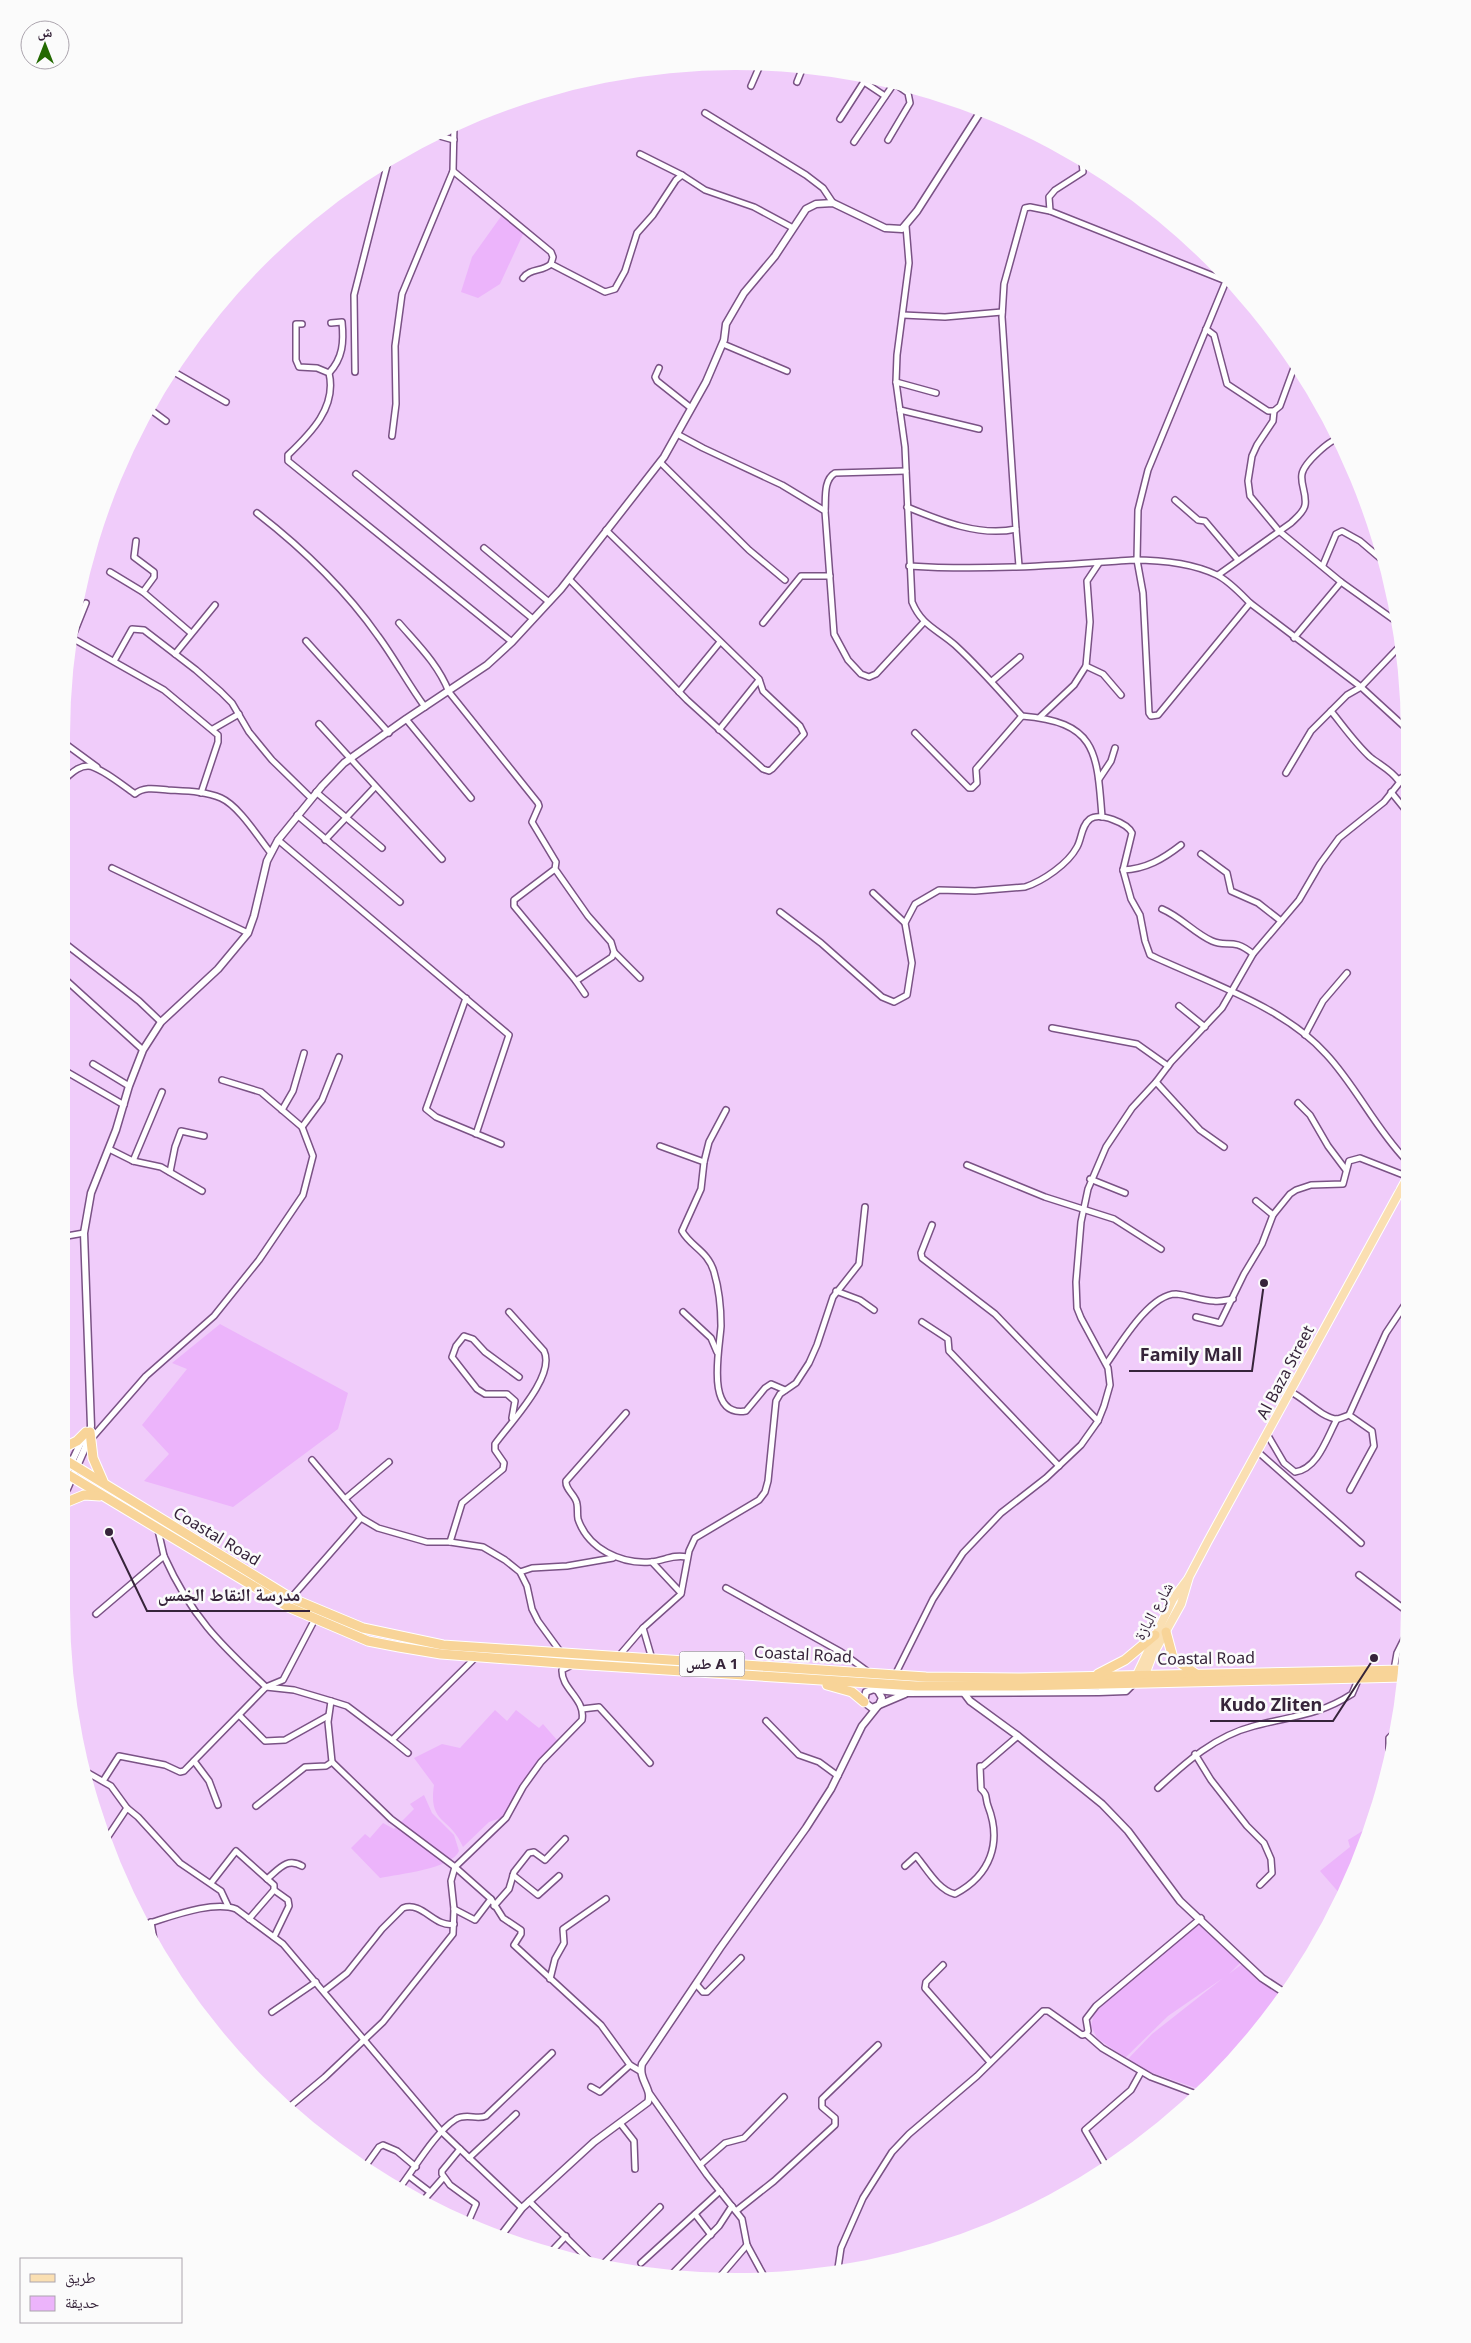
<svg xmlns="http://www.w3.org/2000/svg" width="1471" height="2343" font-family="'Noto Sans','Noto Naskh Arabic',sans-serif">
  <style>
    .green { fill: #ecb4fb }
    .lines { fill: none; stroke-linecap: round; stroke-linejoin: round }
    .minor-casing { stroke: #7a5285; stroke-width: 8 }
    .tertiary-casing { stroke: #7a5285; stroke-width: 9 }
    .primary-casing { stroke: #fff; stroke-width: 10 }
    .trunk-casing { stroke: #fff; stroke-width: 11 }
    .minor { stroke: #fff; stroke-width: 5 }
    .tertiary { stroke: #fff; stroke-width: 6 }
    .primary { stroke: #fadfb2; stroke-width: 8 }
    .trunk { stroke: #f8d498; stroke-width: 9 }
    .labels { text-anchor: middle; stroke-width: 5; stroke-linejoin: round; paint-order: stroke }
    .shield { fill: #fbfbfb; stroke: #716474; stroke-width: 1 }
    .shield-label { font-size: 15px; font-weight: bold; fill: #36243a }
    .street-label { font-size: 16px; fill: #36243a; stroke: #fbfbfb }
    .leader { fill: none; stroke: #36243a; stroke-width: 2 }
    .callout-dot { fill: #36243a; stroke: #fbfbfb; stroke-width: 2 }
    .callout-label { font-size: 18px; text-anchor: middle; font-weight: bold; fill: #36243a; stroke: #fbfbfb; stroke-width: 5; stroke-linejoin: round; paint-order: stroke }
  </style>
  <rect width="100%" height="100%" fill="#f0ccfa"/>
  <g class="green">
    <polygon points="502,215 524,232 500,284 478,298 461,292 472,257"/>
    <polygon points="220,1324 348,1393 338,1429 233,1507 144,1481 169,1454 142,1425 187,1369 172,1363"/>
    <path d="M495,1710L507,1721L516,1710L539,1728L543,1724L557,1740L525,1784L504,1817L489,1822L463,1847C450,1816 428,1825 434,1785L414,1758L442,1744L460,1748Z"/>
    <path d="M424,1795L432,1813L454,1835L459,1851C451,1869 399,1874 380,1878L351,1848L365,1834L370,1838L383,1823L394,1829L414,1809L410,1804Z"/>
    <polygon points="1369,1827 1358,1866 1341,1895 1320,1871 1350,1847 1348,1840"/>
    <polygon points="1202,1922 1241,1962 1229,1974 1242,1964 1284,1995 1270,2018 1202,2090 1152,2073 1127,2060 1152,2034 1223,1978 1168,2016 1125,2058 1097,2038 1091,2026 1094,2014 1117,1991"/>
  </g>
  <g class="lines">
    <g class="minor-casing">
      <g id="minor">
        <polyline points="797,82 803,67"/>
        <polyline points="864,82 885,96"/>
        <polyline points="751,86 761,63"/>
        <polyline points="705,113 806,175 823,188 833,203"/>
        <polyline points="840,119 867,77"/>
        <polyline points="436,135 454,140"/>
        <polyline points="888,140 910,103 908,93 895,84"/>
        <polyline points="854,142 895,82"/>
        <polyline points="640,154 682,175"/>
        <polyline points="1082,161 1083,172 1055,190 1049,197 1050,211 1226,281"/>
        <polyline points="453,171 551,252 553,257 551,264 605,292 615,289 625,271 637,233 653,215 676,180 682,175 705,190 754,207 793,228"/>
        <path d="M906,226L909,263L897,355L896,382L905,447L912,602C922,626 937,629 955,645C979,667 1000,691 1022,716C1097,722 1097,752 1102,817"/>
        <path d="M523,278C530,268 542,272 551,264"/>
        <polyline points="903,315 945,317 1002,312"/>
        <path d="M302,324H296V360L299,367L317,368L329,373C337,407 311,433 288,455V461L512,642"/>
        <polyline points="1206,329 1214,335 1227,384 1268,411 1274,411"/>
        <polyline points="723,344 787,371"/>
        <polyline points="1295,365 1280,406 1274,411 1273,421 1257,445 1252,456 1248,481 1250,496 1279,531 1341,582 1397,622"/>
        <polyline points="659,368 655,377 657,381 691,408"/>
        <polyline points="174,372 226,402"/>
        <polyline points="355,372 354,295 389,158"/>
        <path d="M329,373C343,358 344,342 342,322L331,323"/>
        <polyline points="896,382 936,393"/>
        <polyline points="151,410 166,421"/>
        <polyline points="900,410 979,429"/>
        <polyline points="677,434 703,448 782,485 825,511 834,634 848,660 861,674 869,677 876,674 924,622"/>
        <polyline points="392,436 396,404 395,346 402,294 453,171 454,126"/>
        <polyline points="660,462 749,550 785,580"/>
        <polyline points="356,474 533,619"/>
        <polyline points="1175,500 1198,520 1205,521 1238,560"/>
        <path d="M907,507C941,521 980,537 1016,529L1002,317L1004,284L1025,208L1030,207L1050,211"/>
        <path d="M825,511C826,499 823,480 835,473L906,471"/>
        <path d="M257,513C302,548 345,589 378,636C395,659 408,684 425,707"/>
        <polyline points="1016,529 1019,566"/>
        <polyline points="136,541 134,557 154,572 154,577 143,592 191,633"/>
        <polyline points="484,548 549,602"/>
        <polyline points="1323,565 1336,534 1342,531 1360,541 1387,564"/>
        <path d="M909,566C984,571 1059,565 1133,560C1161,560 1192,563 1217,575C1229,581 1240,593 1250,603L1158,715L1151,716L1149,713L1143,593L1137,560L1138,510L1148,470L1226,281"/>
        <polyline points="110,572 143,592"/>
        <path d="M1218,575L1291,523C1296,518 1304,512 1305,505C1307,494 1300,484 1302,474C1304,463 1331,438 1341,438"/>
        <polyline points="569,579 687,700 763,769 769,771 772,769 804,734 800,726 763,691 759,679 606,530"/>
        <polyline points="86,603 72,638 164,690 218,735 218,742 201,793"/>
        <polyline points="1250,603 1361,687 1401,645"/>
        <path d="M399,623C418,645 438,664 449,692L538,803L539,806L532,822L556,862L555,869L588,916L611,942L614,952L612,957L576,981L514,906V900L555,869"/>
        <polyline points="763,623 801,576 830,576"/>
        <polyline points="1294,638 1341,582"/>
        <polyline points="306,641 389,733"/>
        <polyline points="67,653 72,638"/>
        <polyline points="175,654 215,605"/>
        <polyline points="114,661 132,629 144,630 196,670 221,692 232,703 249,732 272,760 311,798"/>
        <polyline points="1086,666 1090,622 1087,581 1099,563"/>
        <polyline points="992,681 1020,657"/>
        <polyline points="679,692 720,642"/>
        <polyline points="1040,717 1074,685 1086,666 1103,674 1121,695"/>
        <polyline points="406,719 471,798"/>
        <polyline points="319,724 442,859"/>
        <polyline points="213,729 239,714"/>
        <polyline points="719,730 759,680"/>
        <polyline points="915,733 969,788 972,788 977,783 976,769 1022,716"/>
        <polyline points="67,745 97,767"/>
        <polyline points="1286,773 1311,731 1331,711"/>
        <path d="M67,777C73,772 79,766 88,766C99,766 125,787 135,794C144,786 157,789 168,790C185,791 205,791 221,798C239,806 258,837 270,852"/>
        <path d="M1403,777L1398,780C1391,770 1380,765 1370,757C1355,743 1344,727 1331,711L1347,695L1361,687L1408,730"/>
        <polyline points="1099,779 1111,761 1115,748"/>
        <polyline points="316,792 382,848"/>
        <polyline points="1391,792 1408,813"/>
        <polyline points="297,815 400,902"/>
        <polyline points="278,840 509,1035 476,1134"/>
        <polyline points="325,840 375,787"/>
        <polyline points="1201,854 1227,873 1231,891 1258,903 1281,921"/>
        <polyline points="112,868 248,933"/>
        <path d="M1123,870C1146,869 1163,859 1181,845"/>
        <polyline points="873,893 905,923"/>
        <path d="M1162,909C1181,917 1194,933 1212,941C1227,948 1233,937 1253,954"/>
        <path d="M780,912L821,943L882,997L894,1002L907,995L912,963L905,923L915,904L939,890L975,891L1025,887C1043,881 1068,864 1077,847C1082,838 1081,826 1090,819C1100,812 1127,823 1132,833L1123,870L1131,899L1140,915L1145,941L1150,955C1207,982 1283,1006 1326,1054C1356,1086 1375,1128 1406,1160"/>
        <polyline points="67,945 139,1001 161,1022"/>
        <polyline points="614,952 640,978"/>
        <polyline points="67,981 143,1050"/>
        <polyline points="576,981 585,994"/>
        <polyline points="466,998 426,1109 436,1117 501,1144"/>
        <polyline points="1179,1006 1205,1027"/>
        <polyline points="1052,1028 1137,1044 1168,1066"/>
        <polyline points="1305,1035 1323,1001 1347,973"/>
        <polyline points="93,1064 129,1086"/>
        <polyline points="67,1072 124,1105"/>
        <polyline points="1156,1082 1200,1130 1224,1147"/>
        <polyline points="1298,1103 1310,1115 1328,1146 1346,1170"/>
        <polyline points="282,1110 293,1091 304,1053"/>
        <polyline points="302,1127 322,1100 339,1057"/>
        <path d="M660,1146L704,1162L701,1189L682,1231C691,1247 708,1251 714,1272C719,1289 721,1308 721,1326C720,1347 704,1418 746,1411L765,1388L771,1384L785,1390"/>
        <polyline points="109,1149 133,1161 161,1167 202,1191"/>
        <polyline points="133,1161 162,1092"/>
        <polyline points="704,1162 709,1142 726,1110"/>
        <polyline points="967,1165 1045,1197 1114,1219 1161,1249"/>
        <polyline points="170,1172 175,1147 181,1131 204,1136"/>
        <polyline points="1090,1179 1125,1193"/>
        <polyline points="1399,1191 1406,1196"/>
        <polyline points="1256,1201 1273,1215"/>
        <polyline points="932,1225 921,1253 922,1258 995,1314 1098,1421"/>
        <polyline points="67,1236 84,1233"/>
        <polyline points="836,1291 860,1300 874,1310"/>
        <polyline points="683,1312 711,1338 717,1352"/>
        <polyline points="1196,1317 1220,1323 1244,1274 1262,1244 1273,1215 1290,1194 1296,1190 1311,1185 1343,1184 1349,1161 1360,1158 1406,1176"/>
        <polyline points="922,1322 948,1339 949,1351 1059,1466"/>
        <path d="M1107,1363C1121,1343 1150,1294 1176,1294C1189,1295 1201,1301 1214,1301C1220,1302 1227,1300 1233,1299"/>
        <path d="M1291,1392C1304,1398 1322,1418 1337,1419C1340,1419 1346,1416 1349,1415L1372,1431L1374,1446L1350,1490"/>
        <path d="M626,1413L566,1481C565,1490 576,1495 577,1504C578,1509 577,1514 578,1519C588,1549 621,1564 650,1562C664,1561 672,1554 687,1557"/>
        <polyline points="1349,1415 1386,1333 1406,1303"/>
        <polyline points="512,1418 515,1401 507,1394 485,1394 477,1389 452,1357 456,1346 464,1336 473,1339 485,1352 519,1377"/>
        <path d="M1267,1434L1284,1463L1295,1472C1318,1469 1327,1437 1337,1419"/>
        <polyline points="91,1439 146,1376 214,1316 259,1260 303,1195 313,1156 302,1127 261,1092 222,1080"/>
        <polyline points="1257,1451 1361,1543"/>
        <polyline points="312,1460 361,1518 378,1528 427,1542 450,1542 483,1547 505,1560 520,1572 527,1586 532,1609 538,1621 562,1654"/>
        <polyline points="345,1499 389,1462"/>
        <path d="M450,1542L462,1503L503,1469L504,1463L495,1450V1444C510,1423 556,1376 544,1351L509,1312"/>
        <polyline points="652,1562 681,1593"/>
        <polyline points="520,1572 532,1568 567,1566 613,1558"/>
        <polyline points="1359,1575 1404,1609"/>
        <polyline points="726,1588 841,1652 867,1671"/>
        <polyline points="291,1598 361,1518"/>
        <polyline points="96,1614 164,1556 158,1530"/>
        <polyline points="315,1619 283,1680 266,1687 294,1690 331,1701"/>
        <polyline points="618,1657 643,1628"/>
        <polyline points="652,1659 643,1628 681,1594 689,1551 695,1538 759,1500 765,1492 768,1481 776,1401 780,1394 796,1383 809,1363 817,1345 833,1297 859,1264 865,1207"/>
        <path d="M570,1666L562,1670C561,1689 586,1699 582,1720L541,1762L523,1787L506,1818L455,1867L491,1899L503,1918L521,1930V1934L514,1945L601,2025L630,2065L640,2071"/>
        <polyline points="1394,1670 1397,1653 1404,1639"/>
        <polyline points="895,1675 933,1599 963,1553 1001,1513 1046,1478 1081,1445 1098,1421 1104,1406 1110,1385 1108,1368 1081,1318 1077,1308 1076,1282 1081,1222 1088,1189 1106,1147 1132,1108 1156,1082 1171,1062 1222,1008 1253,954 1299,900 1320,864 1339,838 1384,802 1408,772"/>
        <polyline points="582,1709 599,1707 650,1763"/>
        <polyline points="239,1715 265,1741 285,1740 328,1716"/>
        <polyline points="766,1721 799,1755 819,1762 838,1776"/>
        <polyline points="1389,1749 1389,1738 1394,1733"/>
        <polyline points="408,1753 392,1740 476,1657"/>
        <polyline points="1195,1754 1211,1780 1247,1826 1264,1843 1271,1859 1272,1873 1260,1885"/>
        <polyline points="194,1761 209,1781 218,1805"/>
        <polyline points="86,1775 88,1773 111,1786 127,1808"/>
        <path d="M103,1781L119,1756L165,1765L180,1772L184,1771L266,1687C219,1643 191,1616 164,1556"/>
        <path d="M1158,1788C1186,1762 1215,1736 1254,1726C1291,1716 1318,1716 1352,1694L1358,1680"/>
        <polyline points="256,1806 305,1767 326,1766 332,1762 328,1722 331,1701 347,1706 392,1740"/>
        <polyline points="105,1841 127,1808 138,1817 180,1863 221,1891 228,1906"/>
        <path d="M905,1866L916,1856C927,1869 938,1890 955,1894C991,1875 1002,1842 988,1806C985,1798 988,1795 981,1789L980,1766H983L1018,1736"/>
        <polyline points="513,1875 538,1895 559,1876"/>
        <path d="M267,1879C279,1869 287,1857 302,1866"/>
        <polyline points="211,1883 236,1851 274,1885 274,1890 249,1919"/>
        <polyline points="494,1906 509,1889 514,1872 529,1853 534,1852 545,1860 565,1839"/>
        <polyline points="454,1909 475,1920 491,1899"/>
        <polyline points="151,1922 154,1940"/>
        <path d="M146,1924C170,1917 213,1900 236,1909L283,1944L442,2132L522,2208"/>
        <polyline points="274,1937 289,1906 288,1900 274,1890"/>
        <polyline points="943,1965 926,1982 925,1988 990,2062"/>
        <polyline points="550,1979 555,1959 564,1943 563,1929 606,1899"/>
        <polyline points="696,1984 703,1992 707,1992 741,1958"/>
        <path d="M324,1991L347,1973L382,1929L403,1908C423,1901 434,1928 454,1924"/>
        <polyline points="272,2012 316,1982"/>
        <polyline points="1086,2034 1102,2048 1151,2077 1199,2095"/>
        <polyline points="591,2087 600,2092 630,2065"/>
        <polyline points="650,2094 707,2175 742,2219 747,2245 765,2278"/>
        <polyline points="288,2108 325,2077 383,2022 453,1934 454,1909 451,1881 455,1867 391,1819 332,1762"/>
        <polyline points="620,2123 634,2141 635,2169"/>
        <polyline points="460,2149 442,2171 442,2174 450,2185 476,2204 469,2220 470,2224"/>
        <polyline points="469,2158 516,2114"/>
        <polyline points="701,2164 725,2143 744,2138 784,2097"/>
        <polyline points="364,2168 379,2147 383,2145 397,2151 416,2167"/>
        <polyline points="1108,2169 1085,2130 1131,2090 1141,2072"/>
        <polyline points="409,2176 430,2192"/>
        <path d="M397,2191C414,2170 434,2133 456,2119C466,2113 477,2120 486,2116L552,2053"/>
        <polyline points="529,2201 595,2266"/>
        <polyline points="422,2202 443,2178"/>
        <polyline points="736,2211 774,2181 835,2125 835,2118 822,2107 822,2099 878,2045"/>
        <polyline points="695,2214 711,2235"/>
        <polyline points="549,2254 566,2236"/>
        <polyline points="641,2263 720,2191"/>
        <polyline points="599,2268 660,2207"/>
        <polyline points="838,2268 841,2248 863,2198 892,2152 909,2134 977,2076 1043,2011 1048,2011 1082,2035 1086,2034 1088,2031 1086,2019 1096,2006 1201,1918"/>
        <polyline points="671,2275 719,2226 732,2206"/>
        <polyline points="717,2280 747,2245"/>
      </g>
    </g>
    <g class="tertiary-casing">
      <g id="tertiary">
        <polyline points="67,1472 84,1436"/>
        <polyline points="67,1489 85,1448 91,1426 84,1233 91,1193 116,1130 129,1086 143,1050 161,1022 218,969 248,933 254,916 267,861 278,840 322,786 344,763 406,719 487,665 512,642 561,589 664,457 706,382 724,340 726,324 744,293 775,256 806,209 816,204 833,203 885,228 902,229 917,211 981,111"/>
        <polyline points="877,1690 906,1693 1099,1692 1126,1691 1133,1684"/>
        <polyline points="964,1693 970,1701 1018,1736 1102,1804 1128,1831 1180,1901 1262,1978 1285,1993"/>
        <polyline points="879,1705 882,1698 878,1691 874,1689 866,1692 864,1702 872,1708 905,1694"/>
        <path d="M500,2237L522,2208L594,2142L648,2102C653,2089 638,2080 642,2064L720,1948L806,1828L831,1789L862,1726L878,1706"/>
      </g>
    </g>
    <g class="primary-casing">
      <g id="primary">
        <polyline points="1143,1680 1152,1656 1181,1604 1189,1577 1208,1541 1406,1180"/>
        <polyline points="1134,1681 1173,1599 1188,1579"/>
      </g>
    </g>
    <g class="trunk-casing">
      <g id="trunk">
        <polyline points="90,1432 93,1458 103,1481"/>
        <polyline points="67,1446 77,1441 86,1432"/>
        <polyline points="67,1461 291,1598 363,1628 443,1645 926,1677 1021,1678 1404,1670"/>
        <polyline points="67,1474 288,1607 368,1641 399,1647 441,1654 573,1664 916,1686 1021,1686 1404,1677"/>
        <polyline points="67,1502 84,1495 100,1496"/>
        <polyline points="1166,1632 1173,1658 1196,1674"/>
        <polyline points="1098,1674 1125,1660 1155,1635"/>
        <polyline points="827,1685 852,1692 864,1702"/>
      </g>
    </g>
    <use href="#minor" class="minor"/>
    <use href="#tertiary" class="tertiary"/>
    <use href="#primary" class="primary"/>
    <use href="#trunk" class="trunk"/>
  </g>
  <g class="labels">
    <rect class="shield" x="679.5" y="1651.5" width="65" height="25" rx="4"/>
    <g class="shield-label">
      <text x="712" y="1669">طس A 1</text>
    </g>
    <g class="street-label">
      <text transform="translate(1285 1372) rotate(-62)" y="6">Al Baza Street</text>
      <text transform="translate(217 1536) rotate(31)" y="6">Coastal Road</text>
      <text transform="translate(1153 1611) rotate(-61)" y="6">شارع البازة</text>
      <text transform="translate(803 1654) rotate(3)" y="6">Coastal Road</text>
      <text transform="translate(1206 1658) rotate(-1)" y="6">Coastal Road</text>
    </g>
  </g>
  <path d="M0 0H1471V2343H0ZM735 70H736A665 665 0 0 1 1401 735V1608A665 665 0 0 1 736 2273H735A665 665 0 0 1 70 1608V735A665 665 0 0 1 735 70Z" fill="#fbfbfb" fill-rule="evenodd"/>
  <path class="leader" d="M1264 1283L1252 1371H1129M109 1532L147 1611H310M1374 1658L1333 1721H1210"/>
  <g class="callout-dot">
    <circle cx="1264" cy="1283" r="5"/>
    <circle cx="109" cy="1532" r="5"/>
    <circle cx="1374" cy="1658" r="5"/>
  </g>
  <g class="callout-label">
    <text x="1191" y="1361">Family Mall</text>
    <text x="229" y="1601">مدرسة النقاط الخمس</text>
    <text x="1271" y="1711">Kudo Zliten</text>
  </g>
  <rect x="20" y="2258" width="162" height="65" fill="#fbfbfb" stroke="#aca5ae"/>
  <rect x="30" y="2274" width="25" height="8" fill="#fadfb2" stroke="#aca5ae"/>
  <text x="65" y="2283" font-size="15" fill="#36243a">طريق</text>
  <rect x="30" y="2296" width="25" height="15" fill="#ecb4fb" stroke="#aca5ae"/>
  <text x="65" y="2308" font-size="15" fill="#36243a">حديقة</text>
  <g transform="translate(45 45)"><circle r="24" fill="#fbfbfb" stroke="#aca5ae"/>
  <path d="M0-4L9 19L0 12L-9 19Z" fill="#236900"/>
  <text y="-8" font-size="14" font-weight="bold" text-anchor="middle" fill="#36243a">ش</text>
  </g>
</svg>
